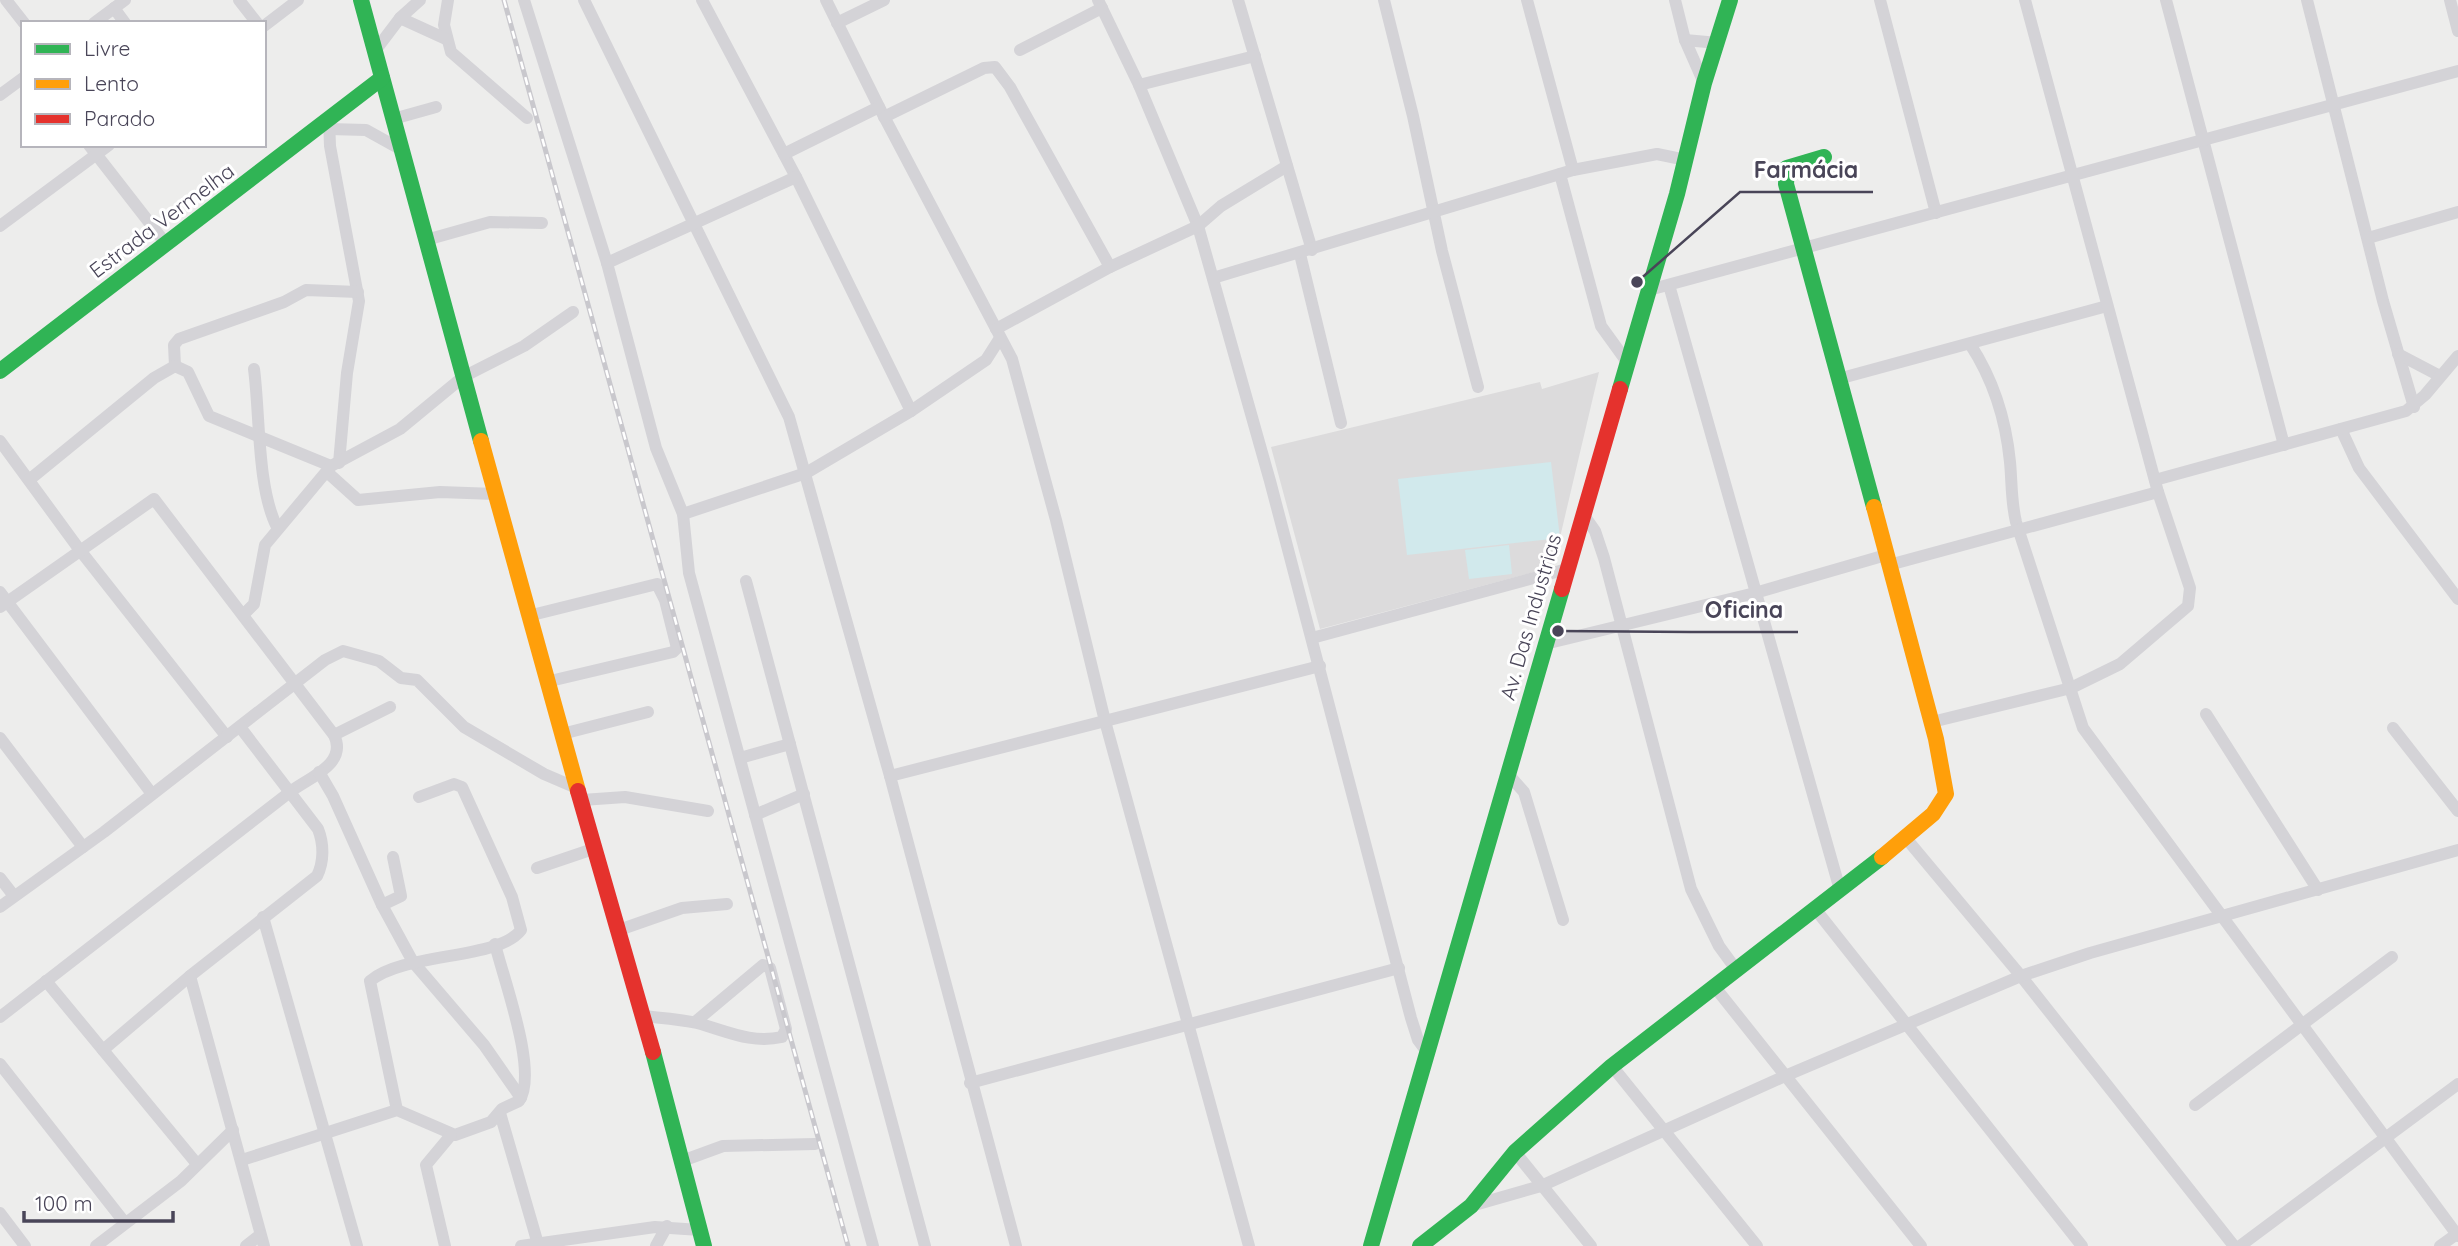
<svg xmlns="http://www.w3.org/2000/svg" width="2458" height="1246" font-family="Quicksand,sans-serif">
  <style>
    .education { fill: #dcdbdc }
    .green { fill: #d1e9ec }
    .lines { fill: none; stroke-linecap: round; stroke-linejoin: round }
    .street { stroke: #d4d3d7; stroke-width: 12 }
    .fast { stroke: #30b455; stroke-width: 16 }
    .slow { stroke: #ff9f0a; stroke-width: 16 }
    .jam { stroke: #e5322d; stroke-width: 16 }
    .rail-casing { stroke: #c9c8cd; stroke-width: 5 }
    .rail { stroke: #fff; stroke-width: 2.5; stroke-dasharray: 8; stroke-linecap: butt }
    .labels { text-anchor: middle; stroke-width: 6; stroke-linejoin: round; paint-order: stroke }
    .street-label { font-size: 21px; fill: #494558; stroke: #fff }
    .leader { fill: none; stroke: #494558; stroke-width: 2.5 }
    .callout-dot { fill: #494558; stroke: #fff; stroke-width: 2.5 }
    .callout-label { font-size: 23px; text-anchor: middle; font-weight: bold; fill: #494558; stroke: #fff; stroke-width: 6; stroke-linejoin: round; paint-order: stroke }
  </style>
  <rect width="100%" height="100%" fill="#ededec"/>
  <polygon class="education" points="1599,372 1553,567 1320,629 1271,447 1540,382 1542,389"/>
  <g class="green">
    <polygon points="1551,462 1560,538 1407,555 1398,479"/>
    <polygon points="1509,545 1512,574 1469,579 1465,550"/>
  </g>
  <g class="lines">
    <g class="street">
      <polyline points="6,0 24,23"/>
      <polyline points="239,0 257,23"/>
      <polyline points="448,0 444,25 451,52 527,118"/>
      <polyline points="524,0 607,263 656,448 683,514 689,573 873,1246"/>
      <polyline points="584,0 789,417 890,776 1016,1246"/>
      <polyline points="702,0 796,177 911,411"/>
      <polyline points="826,0 879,107 1012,359 1056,520 1105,721 1249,1246"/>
      <polyline points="1098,0 1139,85 1198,226 1270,481 1411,1018 1418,1040 1427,1052"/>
      <polyline points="1238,0 1312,250"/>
      <polyline points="1384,0 1413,116 1442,251 1478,387"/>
      <polyline points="1527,0 1573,170"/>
      <polyline points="1675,0 1685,40 1704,83"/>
      <polyline points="1880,0 1936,213"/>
      <polyline points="2166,0 2284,445"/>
      <polyline points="2307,0 2383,301 2414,407"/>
      <polyline points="2450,0 2458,31"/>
      <polyline points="114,8 125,23"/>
      <polyline points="400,18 446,39"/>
      <polyline points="94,23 125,0"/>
      <polyline points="837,23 884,0"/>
      <polyline points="264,26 298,0"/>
      <polyline points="1685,40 1718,43"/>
      <polyline points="1020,50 1102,8"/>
      <polyline points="375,51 400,18 420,0"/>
      <polyline points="1139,85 1255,56"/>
      <polyline points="0,95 23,78"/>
      <polyline points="884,117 984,68 995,67 1010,87 1110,267"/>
      <polyline points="329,119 330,146 359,301 347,373 339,463"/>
      <polyline points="393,119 436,107"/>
      <polyline points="329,129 366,130 402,150"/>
      <polyline points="89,145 166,244"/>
      <polyline points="784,154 879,107"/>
      <polyline points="1560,174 1601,326 1627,362"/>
      <polyline points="0,226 109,145"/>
      <polyline points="2368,238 2458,212"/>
      <polyline points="426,240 490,222 542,223"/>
      <polyline points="1300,254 1341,423"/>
      <polyline points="607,263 796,177"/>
      <polyline points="1213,278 1573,170 1657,154 1686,160"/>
      <polyline points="1669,285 1840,890"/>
      <polyline points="1649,290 2458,71"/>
      <polyline points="996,329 1110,267 1198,226 1221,206 1287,166"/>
      <path d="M1970,344C1993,379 2006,421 2010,462C2012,483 2011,501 2016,522L2083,728L2458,1236"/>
      <polyline points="2398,354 2440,376"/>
      <polyline points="175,366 174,345 179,339 284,302 306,290 358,292"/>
      <path d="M254,369C260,414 257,488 277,527"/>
      <polyline points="1838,379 2107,306"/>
      <polyline points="2341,429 2359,468 2458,599"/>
      <polyline points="0,441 79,549 227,737"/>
      <polyline points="327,472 358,500 440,492 495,494"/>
      <polyline points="29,480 154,378 175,366 188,372 209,416 331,466"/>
      <polyline points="2155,480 2406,411 2425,395 2458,356"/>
      <polyline points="683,514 806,473 911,411 986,360 1000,338"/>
      <polyline points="1583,514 1595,531 1604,558 1691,889 1719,946 1735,968"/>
      <polyline points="1889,565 2158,492"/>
      <polyline points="746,581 925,1246"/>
      <polyline points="0,592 152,794"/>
      <path d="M0,607L154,499L334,735C348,764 310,777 290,792L0,1017"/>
      <polyline points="243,615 254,604 265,545 331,466 400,429 463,377 524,346 573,312"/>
      <polyline points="528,616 657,584 665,600 677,648 673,652 546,682"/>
      <polyline points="1312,638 1567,569"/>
      <polyline points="1545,644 1755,593 1886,555"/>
      <polyline points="2206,714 2318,890"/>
      <polyline points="1932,722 2071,688 2120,664 2188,606 2190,588 2158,492 2025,0"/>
      <polyline points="2393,728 2458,811"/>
      <polyline points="562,734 648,712"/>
      <polyline points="334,735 390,707"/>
      <polyline points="0,738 83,847"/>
      <polyline points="740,758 790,744"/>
      <polyline points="319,772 333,796 382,905 413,962 484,1045 521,1098"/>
      <polyline points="1508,774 1524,792 1563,920"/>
      <polyline points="890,776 1320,666"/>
      <polyline points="582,800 625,797 708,811"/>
      <polyline points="755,815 804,794"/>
      <polyline points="1905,837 2021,976 2234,1246"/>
      <polyline points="537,868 596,848"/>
      <polyline points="0,878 14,896"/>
      <polyline points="382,905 401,896 393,857"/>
      <polyline points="0,907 104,832 325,660 343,651 379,661 401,678 417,680 464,727 544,774 579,789"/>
      <polyline points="1816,910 2082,1246"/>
      <polyline points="263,917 357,1246"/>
      <polyline points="619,930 682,908 727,904"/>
      <polyline points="190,976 264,1246"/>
      <polyline points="46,981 197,1164"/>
      <polyline points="1714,986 1921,1246"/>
      <path d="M643,1016C661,1018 680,1019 697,1023C727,1031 751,1044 782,1037L786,1029L770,968L763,965L695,1022"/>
      <path d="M103,1050L190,976L317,876C324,862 324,844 318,829L240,727"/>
      <polyline points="0,1064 125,1223"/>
      <polyline points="1612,1066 1757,1246"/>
      <polyline points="970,1083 1399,968"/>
      <polyline points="2195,1105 2392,957"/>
      <path d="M397,1110L370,981C404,952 499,960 521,930L512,897L462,787L454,784L419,797"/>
      <polyline points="500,1113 538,1244"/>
      <polyline points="1515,1152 1591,1246"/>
      <path d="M242,1160L397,1110L455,1135L491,1122L502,1109L519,1101C539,1073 503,978 495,944"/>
      <polyline points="682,1161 723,1146 815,1144"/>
      <polyline points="1471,1206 1541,1186 1785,1076 2021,976 2090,953 2458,850"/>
      <polyline points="0,1213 25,1246"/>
      <polyline points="96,1246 181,1181 233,1130"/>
      <polyline points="246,1246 260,1235"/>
      <polyline points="445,1246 426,1165 451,1135"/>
      <polyline points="521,1246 655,1227 700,1230"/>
      <polyline points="656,1246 667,1226"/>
      <polyline points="2240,1246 2458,1084"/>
      <polyline points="2440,1246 2458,1233"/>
    </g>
    <g class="fast">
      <polyline points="361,0 481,441"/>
      <polyline points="1824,157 1787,168 1786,184 1874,507"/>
      <polyline points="0,371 382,78"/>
      <polyline points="1620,389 1677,194 1704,83 1730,0"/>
      <polyline points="653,1052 704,1246"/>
      <polyline points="1371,1246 1562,589"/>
      <polyline points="1420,1246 1471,1206 1515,1152 1612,1066 1882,857"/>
    </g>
    <g class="slow">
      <polyline points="481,441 578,791"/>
      <polyline points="1874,507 1936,739 1946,794 1933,814 1882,857"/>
    </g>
    <g class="jam">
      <polyline points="1562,589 1620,389"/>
      <polyline points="578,791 653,1052"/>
    </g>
    <g class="rail-casing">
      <polyline id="rail" points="504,0 848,1246"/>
    </g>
    <use href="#rail" class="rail"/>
  </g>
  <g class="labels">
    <g class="street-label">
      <text transform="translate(162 221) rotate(-37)" y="7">Estrada Vermelha</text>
      <text transform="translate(1531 617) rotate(-74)" y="7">Av. Das Industrias</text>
    </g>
  </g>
  <path class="leader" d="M1637 282L1740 192H1873M1558 631L1691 632H1798"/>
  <g class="callout-dot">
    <circle cx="1637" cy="282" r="7"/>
    <circle cx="1558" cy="631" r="7"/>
  </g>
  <g class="callout-label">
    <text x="1806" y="178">Farmácia</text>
    <text x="1744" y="618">Oficina</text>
  </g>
  <rect x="21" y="21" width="245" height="126" fill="#ffffff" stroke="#b6b5bc" stroke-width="2"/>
  <rect x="35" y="44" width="35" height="10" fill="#30b455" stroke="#b6b5bc" stroke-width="2"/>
  <text x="84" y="56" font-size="21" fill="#494558">Livre</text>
  <rect x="35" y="79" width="35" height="10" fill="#ff9f0a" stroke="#b6b5bc" stroke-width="2"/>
  <text x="84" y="91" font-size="21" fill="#494558">Lento</text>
  <rect x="35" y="114" width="35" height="10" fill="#e5322d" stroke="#b6b5bc" stroke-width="2"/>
  <text x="84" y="126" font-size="21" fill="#494558">Parado</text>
  <path d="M24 1211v10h149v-10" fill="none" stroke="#494558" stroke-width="3.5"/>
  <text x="35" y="1211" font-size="21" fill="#494558" stroke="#ffffff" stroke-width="5" paint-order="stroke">100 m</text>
</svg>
